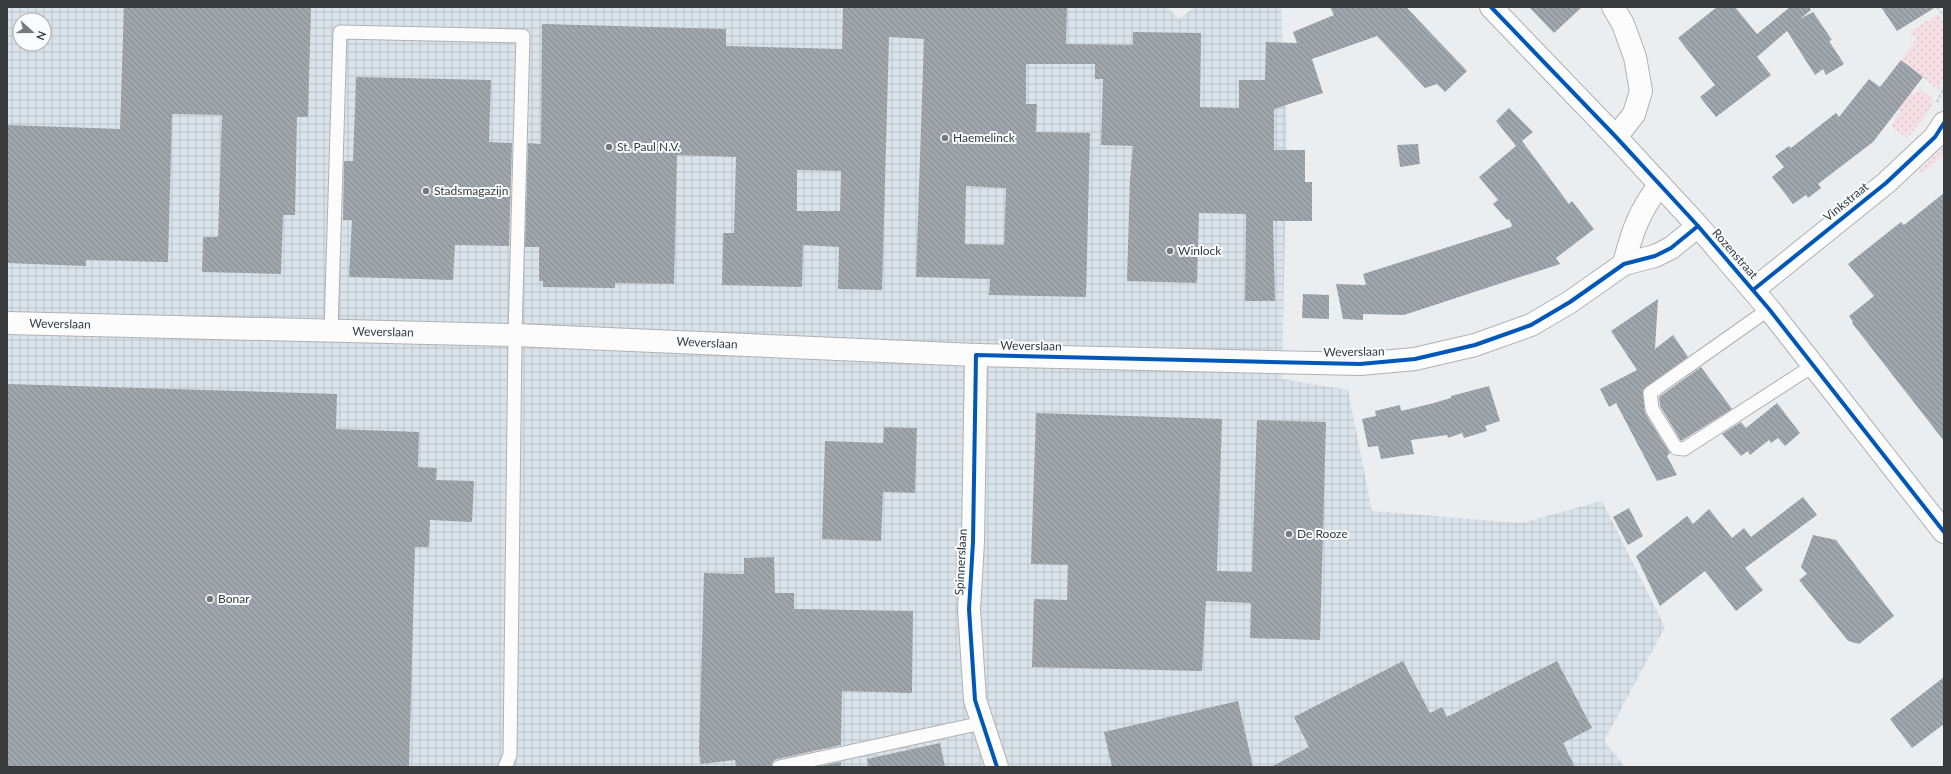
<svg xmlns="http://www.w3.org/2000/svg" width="1951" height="774" font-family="Lato,sans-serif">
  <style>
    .industrial { fill: url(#industrial-grid); fill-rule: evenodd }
    .green { fill: url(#green-dots) }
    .building { fill: url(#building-back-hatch); fill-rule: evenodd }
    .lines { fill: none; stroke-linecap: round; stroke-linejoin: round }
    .lane-casing { stroke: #afb2b3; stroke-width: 15 }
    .street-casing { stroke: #afb2b3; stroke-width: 24 }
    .primary-casing { stroke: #afb2b3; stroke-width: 24 }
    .path { stroke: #cdcfd0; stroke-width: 2.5; stroke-dasharray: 3 2; stroke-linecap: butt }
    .lane { stroke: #fcfcfd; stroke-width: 13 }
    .street { stroke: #fcfcfd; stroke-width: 22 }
    .primary { stroke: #fcfcfd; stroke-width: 22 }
    .cycleway-casing { stroke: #f7fcff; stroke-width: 6 }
    .cycleway { stroke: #0057b8; stroke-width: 4 }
    .poi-dot { fill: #777a7c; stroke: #f7fcff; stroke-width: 1.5 }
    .labels { text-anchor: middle; stroke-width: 4; stroke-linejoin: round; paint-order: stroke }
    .poi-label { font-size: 12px; fill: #383b3d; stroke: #f7fcff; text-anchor: start }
    .street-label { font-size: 12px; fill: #383b3d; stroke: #f7fcff }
  </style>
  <defs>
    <pattern id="industrial-grid" width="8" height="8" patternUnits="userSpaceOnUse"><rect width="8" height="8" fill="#d9e3e9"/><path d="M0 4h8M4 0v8" fill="none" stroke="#bbc4c9"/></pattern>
    <pattern id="green-dots" width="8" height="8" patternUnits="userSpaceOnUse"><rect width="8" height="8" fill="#f5dfe5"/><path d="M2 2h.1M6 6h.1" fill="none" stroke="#d3c0c5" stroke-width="1.8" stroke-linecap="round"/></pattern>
    <pattern id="building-back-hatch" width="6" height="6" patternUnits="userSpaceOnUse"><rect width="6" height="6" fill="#9fa6ac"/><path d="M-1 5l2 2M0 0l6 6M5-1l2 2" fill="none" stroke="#83888d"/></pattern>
  </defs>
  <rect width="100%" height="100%" fill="#ebeef1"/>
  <path class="industrial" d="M7,7H1167L1179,19L1195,7H1281L1287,127L1282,379L1348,390L1372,511L1521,523L1602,501L1665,627L1604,741L1625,767H7ZM20,20H44V44H20Z"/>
  <g class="green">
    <polygon points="1938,14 1944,23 1944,74 1939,90 1901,60 1917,38 1909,32"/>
    <polygon points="1919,88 1934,100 1926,116 1907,138 1893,128 1892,124 1901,111 1898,109 1910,93 1914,95"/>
    <polygon points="1944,146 1944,155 1920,175 1918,172"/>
  </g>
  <g class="building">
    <polygon points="124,7 311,7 308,117 297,117 295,215 283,215 281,274 202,272 203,237 218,237 222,115 172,114 168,262 86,260 86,266 7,263 7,125 120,129"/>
    <path d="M843,7H1067L1066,44L1133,45V32L1201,33L1200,107L1239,108V80H1265L1266,42L1297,43L1293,32L1334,15L1330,7H1406L1467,71L1445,92L1437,84L1425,88L1377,36L1312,59L1323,93L1274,109V150H1305V182H1312V221H1273L1275,301H1245L1246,214L1199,213L1197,283L1127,281L1130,179L1133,146L1101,145L1103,79H1095V64H1026V104H1037L1036,132L1090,133L1086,297L989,295L990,279L916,277L924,39L889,37L882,290L838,289L839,247L803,245L802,287L722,285L723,233H734L736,157L677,155L674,284L615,283V288L543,287V281H539V247H525L528,143L541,144L542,24L726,29V46L842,49ZM797,170L841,171L840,211H797ZM966,186L1006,188L1004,245L965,244Z"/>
    <polygon points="1529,7 1582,7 1554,33"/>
    <polygon points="1717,7 1735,7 1757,34 1790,7 1809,7 1811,10 1800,19 1813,12 1832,40 1829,41 1844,64 1826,75 1823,69 1815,75 1787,31 1757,57 1771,75 1716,117 1700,97 1715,85 1678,38"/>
    <polygon points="1881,7 1936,7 1897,31"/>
    <polygon points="1901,60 1923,77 1873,142 1818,184 1821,188 1808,198 1806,195 1793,204 1772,177 1784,167 1775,156 1789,146 1791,148 1836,113 1839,117 1869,79 1880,87"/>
    <polygon points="356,77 491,80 489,142 512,143 509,246 455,245 453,280 349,277 352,220 343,220 344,161 353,161"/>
    <polygon points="1509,108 1533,132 1522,141 1569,204 1572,201 1594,229 1556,258 1560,264 1404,315 1363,314 1363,320 1343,319 1336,284 1366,285 1363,274 1511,227 1512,225 1509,219 1507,220 1493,204 1498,200 1479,177 1516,146 1496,121"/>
    <polygon points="1418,144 1420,164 1400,167 1397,145"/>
    <polygon points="1944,193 1944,441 1852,323 1853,322 1849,316 1874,296 1848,264 1901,222 1904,225"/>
    <polygon points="1303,294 1329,295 1329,319 1302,318"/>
    <polygon points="1658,299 1655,349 1673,335 1688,357 1643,390 1645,413 1670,453 1667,456 1677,475 1657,481 1616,403 1609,407 1600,389 1637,370 1611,331"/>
    <polygon points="1701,367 1732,409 1681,441 1660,406 1659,397"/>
    <polygon points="7,384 337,394 336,429 419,432 418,467 437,468 436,480 474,481 472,522 430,520 429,547 415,547 409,767 7,767"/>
    <polygon points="1489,386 1500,421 1485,426 1487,431 1464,438 1462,433 1448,438 1447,435 1411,440 1414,454 1381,459 1378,446 1368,447 1362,419 1376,416 1375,411 1400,405 1401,411 1430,404 1451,398 1451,396"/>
    <polygon points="1777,403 1800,433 1785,446 1778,438 1771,443 1769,440 1750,455 1748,451 1741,456 1722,434 1741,422 1746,428"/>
    <polygon points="1036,413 1222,419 1217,571 1252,572 1257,420 1326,422 1320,640 1250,638 1251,603 1206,601 1202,671 1032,667 1034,599 1067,600 1068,565 1031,564"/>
    <polygon points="884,427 917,428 915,493 883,492 881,541 822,539 825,441 883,443"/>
    <polygon points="1803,497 1817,515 1745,568 1763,590 1736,611 1705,571 1660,606 1636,556 1687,516 1693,524 1709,509 1732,538 1744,528 1751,537"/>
    <polygon points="1629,508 1643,536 1628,545 1613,517"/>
    <polygon points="1813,535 1836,540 1894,616 1859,644 1848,641 1799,580 1807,574 1801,567"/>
    <polygon points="774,557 775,593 794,593 794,609 913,611 912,693 842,691 841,745 777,759 773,761 771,767 736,767 735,760 701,764 699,751 704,573 744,574 744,558"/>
    <polygon points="1403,661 1430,713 1442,707 1447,717 1557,661 1592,728 1563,743 1575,767 1271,767 1309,747 1294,717"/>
    <polygon points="1944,677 1944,724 1912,748 1890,719"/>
    <polygon points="1238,701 1253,767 1112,767 1104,732"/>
    <polygon points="940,743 945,767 868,767 867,759"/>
    <polygon points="841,762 841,767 817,767"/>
  </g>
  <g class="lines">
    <g class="lane-casing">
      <g id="lane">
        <polyline points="1769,309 1650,393 1652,409 1676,448 1684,449 1814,365"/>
        <polyline points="331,331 340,32 523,36 515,335 510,755 505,767"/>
        <polyline points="779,767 982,723"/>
      </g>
    </g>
    <g class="street-casing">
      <g id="street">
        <polyline points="1613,7 1623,24 1635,57 1641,91 1634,114 1616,137"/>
        <path d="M1624,264C1632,231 1639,213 1659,185"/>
        <polyline points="1753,290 1886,183 1935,137 1944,123"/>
        <polyline points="7,323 515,335 976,355 1360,364 1415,359 1475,345 1531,325 1570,302 1624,264 1655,256 1671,248 1698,226"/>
        <polyline points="976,355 973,542 969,609 975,700 997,767"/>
      </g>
    </g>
    <g class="primary-casing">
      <polyline id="primary" points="1491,7 1616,137 1698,226 1769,309 1944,532"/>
    </g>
    <g class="path">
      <polyline points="1937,7 1944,16"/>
      <polyline points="1937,102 1944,88"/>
    </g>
    <use href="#lane" class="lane"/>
    <use href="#street" class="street"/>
    <use href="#primary" class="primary"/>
    <g class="cycleway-casing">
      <g id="cycleway">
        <polyline points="1491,7 1616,137 1698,226 1769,309 1944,532"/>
        <polyline points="1753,290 1886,183 1935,137 1944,123"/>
        <polyline points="997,767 975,700 969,609 973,542 976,355 1360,364 1415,359 1475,345 1531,325 1570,302 1624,264 1655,256 1671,248 1698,226"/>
      </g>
    </g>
    <use href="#cycleway" class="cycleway"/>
  </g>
  <g class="poi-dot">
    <circle cx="945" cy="138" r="4"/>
    <circle cx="609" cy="147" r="4"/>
    <circle cx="426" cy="191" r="4"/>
    <circle cx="1170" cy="251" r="4"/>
    <circle cx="1289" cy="534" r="4"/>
    <circle cx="210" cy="599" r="4"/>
  </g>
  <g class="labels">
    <g class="poi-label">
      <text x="953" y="142">Haemelinck</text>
      <text x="617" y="151">St. Paul N.V.</text>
      <text x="434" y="195">Stadsmagazijn</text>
      <text x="1178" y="255">Winlock</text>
      <text x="1297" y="538">De Rooze</text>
      <text x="218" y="603">Bonar</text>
    </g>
    <g class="street-label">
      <text transform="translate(1846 202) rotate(-39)" y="4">Vinkstraat</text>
      <text transform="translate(1735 254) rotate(49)" y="4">Rozenstraat</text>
      <text transform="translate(60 324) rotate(1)" y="4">Weverslaan</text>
      <text transform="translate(383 332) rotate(1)" y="4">Weverslaan</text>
      <text transform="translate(707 343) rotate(3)" y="4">Weverslaan</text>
      <text transform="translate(1031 346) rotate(1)" y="4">Weverslaan</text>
      <text transform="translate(1354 352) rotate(-1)" y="4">Weverslaan</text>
      <text transform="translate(961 562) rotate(-87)" y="4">Spinnerslaan</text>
    </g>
  </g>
  <rect width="1951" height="774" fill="none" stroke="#383b3d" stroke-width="16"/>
  <g transform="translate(32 32) rotate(111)"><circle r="19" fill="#f7fcff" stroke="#abafb1"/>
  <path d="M0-3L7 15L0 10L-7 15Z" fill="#777a7c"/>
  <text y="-6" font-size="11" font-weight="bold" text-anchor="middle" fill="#383b3d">N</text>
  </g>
</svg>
